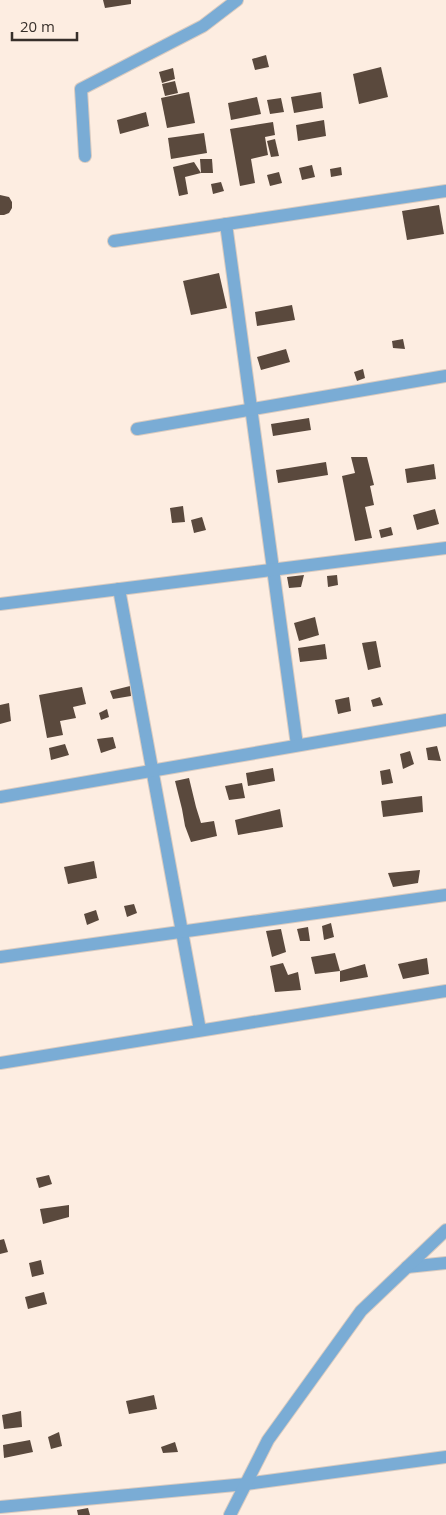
<svg xmlns="http://www.w3.org/2000/svg" width="446" height="1515" font-family="'Open Sans',sans-serif">
  <style>
    .building { fill: #5a493d }
    .lines { fill: none; stroke-linecap: round; stroke-linejoin: round }
    .street-casing { stroke: #d9cbc0; stroke-width: 14 }
    .street { stroke: #7aacd5; stroke-width: 12 }
  </style>
  <rect width="100%" height="100%" fill="#fdede1"/>
  <g class="building">
    <polygon points="103,0 131,0 131,4 105,8"/>
    <polygon points="266,55 269,67 255,70 252,59"/>
    <polygon points="381,67 388,97 359,104 353,74"/>
    <polygon points="173,68 175,79 162,83 159,72"/>
    <polygon points="175,81 178,93 165,96 162,84"/>
    <polygon points="189,92 195,123 167,128 161,98"/>
    <polygon points="321,92 323,108 294,113 291,97"/>
    <polygon points="257,97 261,114 231,120 228,103"/>
    <polygon points="281,98 284,112 270,114 267,100"/>
    <polygon points="146,112 149,126 120,134 117,120"/>
    <polygon points="324,120 326,136 298,141 296,125"/>
    <polygon points="273,122 275,135 265,137 268,155 251,159 255,183 240,186 230,129"/>
    <polygon points="204,133 207,153 171,159 168,138"/>
    <polygon points="275,139 279,156 271,157 267,141"/>
    <polygon points="200,159 212,159 213,173 201,173"/>
    <polygon points="194,162 201,173 185,177 188,194 179,196 173,167"/>
    <polygon points="312,165 315,177 302,180 299,168"/>
    <polygon points="341,167 342,175 331,177 330,169"/>
    <polygon points="279,172 282,183 270,186 267,175"/>
    <polygon points="221,182 224,191 213,194 211,184"/>
    <polygon points="0,195 9,197 12,202 12,208 9,213 4,215 0,215"/>
    <polygon points="439,205 444,234 407,240 402,211"/>
    <polygon points="219,273 227,308 191,315 183,281"/>
    <polygon points="292,305 295,320 257,326 255,312"/>
    <polygon points="403,339 405,349 393,348 392,341"/>
    <polygon points="286,349 290,362 261,370 257,357"/>
    <polygon points="363,369 365,378 357,381 354,372"/>
    <polygon points="309,418 311,430 273,436 271,424"/>
    <polygon points="351,457 367,457 374,485 370,486 374,505 365,507 372,538 355,541 342,476 355,473"/>
    <polygon points="326,462 328,475 278,483 276,470"/>
    <polygon points="434,464 436,479 407,483 405,469"/>
    <polygon points="183,506 185,522 172,523 170,508"/>
    <polygon points="435,509 439,524 417,530 413,515"/>
    <polygon points="202,517 206,530 194,533 191,520"/>
    <polygon points="391,527 393,535 381,538 379,530"/>
    <polygon points="304,575 301,587 289,588 287,577"/>
    <polygon points="337,575 338,585 328,587 327,576"/>
    <polygon points="315,617 319,635 299,641 294,623"/>
    <polygon points="376,641 381,667 368,670 362,643"/>
    <polygon points="325,644 327,659 300,662 298,648"/>
    <polygon points="130,686 131,696 113,699 110,691"/>
    <polygon points="82,687 86,704 73,707 76,718 60,721 63,735 47,738 39,695"/>
    <polygon points="349,697 351,711 338,714 335,700"/>
    <polygon points="380,697 383,705 373,707 371,700"/>
    <polygon points="9,703 11,721 0,724 0,705"/>
    <polygon points="107,709 109,717 101,720 99,713"/>
    <polygon points="113,737 116,748 101,753 97,739"/>
    <polygon points="65,744 69,755 51,760 49,748"/>
    <polygon points="437,746 441,761 428,760 426,748"/>
    <polygon points="410,751 414,764 403,769 400,754"/>
    <polygon points="273,768 275,781 248,786 246,773"/>
    <polygon points="390,769 393,783 382,785 380,771"/>
    <polygon points="189,778 196,807 201,823 214,821 217,836 191,842 185,826 182,809 175,781"/>
    <polygon points="242,783 245,798 229,800 225,786"/>
    <polygon points="422,796 423,812 383,817 381,801"/>
    <polygon points="280,809 283,827 238,835 235,820"/>
    <polygon points="94,861 97,878 68,884 64,867"/>
    <polygon points="420,870 418,883 393,887 388,873"/>
    <polygon points="134,904 137,913 127,917 124,906"/>
    <polygon points="96,910 99,920 87,925 84,914"/>
    <polygon points="331,923 334,937 324,940 322,926"/>
    <polygon points="308,927 310,941 300,941 297,929"/>
    <polygon points="281,929 286,952 272,957 266,931"/>
    <polygon points="335,953 340,971 315,974 311,957"/>
    <polygon points="427,958 429,974 403,979 398,964"/>
    <polygon points="283,963 288,975 298,972 301,990 275,992 270,966"/>
    <polygon points="365,964 368,977 340,982 340,971"/>
    <polygon points="49,1175 52,1184 39,1188 36,1178"/>
    <polygon points="69,1205 69,1217 43,1224 40,1209"/>
    <polygon points="4,1239 8,1252 0,1254 0,1240"/>
    <polygon points="41,1260 44,1274 32,1277 29,1263"/>
    <polygon points="44,1292 47,1304 28,1309 25,1297"/>
    <polygon points="154,1395 157,1409 129,1414 126,1401"/>
    <polygon points="21,1411 22,1427 4,1429 2,1415"/>
    <polygon points="59,1432 62,1446 51,1449 48,1437"/>
    <polygon points="30,1440 33,1452 4,1458 3,1445"/>
    <polygon points="175,1442 178,1452 163,1453 161,1447"/>
    <polygon points="88,1508 90,1515 78,1515 77,1510"/>
  </g>
  <g class="lines">
    <g class="street-casing">
      <g id="street">
        <polyline points="85,156 81,89 203,26 237,0"/>
        <polyline points="226,224 297,745"/>
        <polyline points="114,241 446,191"/>
        <polyline points="137,429 446,376"/>
        <polyline points="119,589 200,1030"/>
        <polyline points="0,604 446,548"/>
        <polyline points="0,797 446,720"/>
        <polyline points="0,957 446,895"/>
        <polyline points="0,1063 446,991"/>
        <polyline points="407,1267 446,1263"/>
        <polyline points="0,1507 246,1484 446,1457"/>
        <polyline points="230,1515 268,1440 361,1311 446,1230"/>
      </g>
    </g>
    <use href="#street" class="street"/>
  </g>
  <path d="M12 32v8h65v-8" fill="none" stroke="#372f2a" stroke-width="2.5"/>
  <text x="20" y="32" font-size="15" fill="#372f2a" stroke="#fdede1" stroke-width="4" paint-order="stroke">20 m</text>
</svg>
